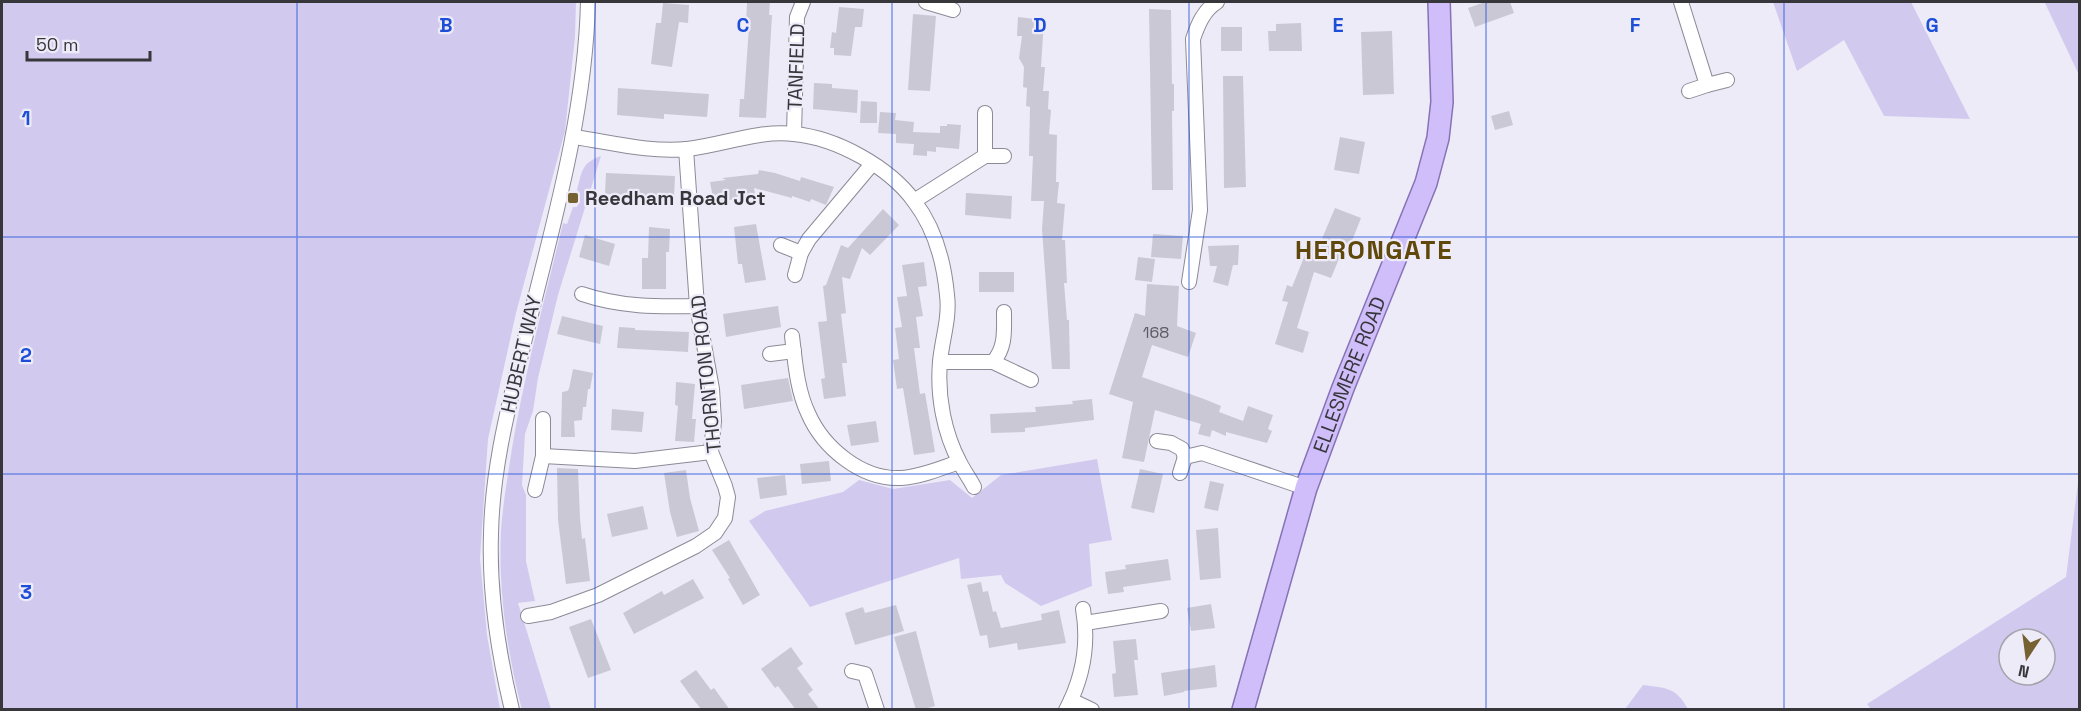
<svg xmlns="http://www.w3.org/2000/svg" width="2081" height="711" font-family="'Space Grotesk',sans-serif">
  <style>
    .green { fill: #d2caee; fill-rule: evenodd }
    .building { fill: #cbc8d6 }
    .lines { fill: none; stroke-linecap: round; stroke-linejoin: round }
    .minor-casing { stroke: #8d8a97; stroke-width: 16 }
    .primary-casing { stroke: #8672b5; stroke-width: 24 }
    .minor { stroke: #fff; stroke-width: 14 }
    .primary { stroke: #d0befa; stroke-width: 21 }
    .grid { fill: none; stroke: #1d4ed8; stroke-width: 1.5; stroke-opacity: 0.55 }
    .poi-dot { fill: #766131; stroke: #eeebf9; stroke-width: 2 }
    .labels { text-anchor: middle; stroke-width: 4.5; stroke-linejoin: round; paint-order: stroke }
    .number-label { font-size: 16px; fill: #5c5a62 }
    .street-label { font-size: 20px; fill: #37363b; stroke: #eeebf9 }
    .poi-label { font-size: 20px; font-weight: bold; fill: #37363b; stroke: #eeebf9; text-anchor: start }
    .district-label { font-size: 26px; font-weight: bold; letter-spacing: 1.5px; fill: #5f480a; stroke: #eeebf9 }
    .grid-label { font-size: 20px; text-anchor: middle; font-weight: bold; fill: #1d4ed8; stroke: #eeebf9; stroke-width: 4.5; stroke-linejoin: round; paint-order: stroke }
  </style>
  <rect width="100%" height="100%" fill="#eeebf9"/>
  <g class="green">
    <polygon points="2,2 576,2 575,37 565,131 516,313 488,439 480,558 487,635 500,709 2,709"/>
    <polygon points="1773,2 1911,2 1970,119 1884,116 1844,40 1797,71"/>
    <polygon points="2045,2 2079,2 2079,75 2045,3"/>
    <path d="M601,156L558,295L538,378L533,411L525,434L522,485L526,495V561L535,601L518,603L551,709L522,710C507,652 498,589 501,530C503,502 508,475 512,448C525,372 545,298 563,223L567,224L573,207H577L580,193L577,190C582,172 581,163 601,156Z"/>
    <polygon points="1097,459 1112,540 1089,544 1092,586 1041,606 1005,583 1001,575 961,579 959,558 810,607 749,521 765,511 843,492 859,480 893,489 950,480 972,498 1001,475"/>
    <path d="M2079,475V709H1871L1867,704L2066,577ZM2009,639H2045V675H2009Z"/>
    <path d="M1643,685C1666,688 1676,687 1688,709H1625Z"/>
  </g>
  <g class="building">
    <polygon points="747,2 770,2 769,15 772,15 766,118 739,117 740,99 744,99 749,26 746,26"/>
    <polygon points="1485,2 1510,2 1514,13 1475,27 1468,8"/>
    <polygon points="663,3 689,5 688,23 679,22 672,67 651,64 656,23 661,23"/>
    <polygon points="839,7 864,9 862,27 855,27 851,56 834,55 834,48 830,48 832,32 836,33"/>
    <polygon points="1149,9 1171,10 1172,84 1174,84 1174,111 1172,111 1173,190 1152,190"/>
    <polygon points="913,14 936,16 930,91 908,90"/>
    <polygon points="1018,17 1044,20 1041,67 1045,67 1043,91 1049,91 1048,109 1051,110 1049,134 1057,135 1056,182 1059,182 1057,203 1065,204 1062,240 1065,240 1067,283 1064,283 1067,320 1069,320 1070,369 1052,369 1042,229 1044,201 1031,201 1033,156 1029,156 1030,107 1026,106 1027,88 1023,87 1024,67 1019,58 1022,36 1017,36"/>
    <polygon points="1301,23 1302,51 1269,51 1268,31 1276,31 1276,24"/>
    <rect x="1221" y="27" width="21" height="24"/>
    <polygon points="1392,31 1394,94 1363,95 1361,32"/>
    <polygon points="1223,76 1243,76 1246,187 1224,188"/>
    <polygon points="814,83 832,84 832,88 858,90 857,113 813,109"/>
    <polygon points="618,88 709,94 707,117 664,114 664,119 617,115"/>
    <polygon points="861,101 877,102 877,123 860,123"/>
    <polygon points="1509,111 1513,125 1495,130 1491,116"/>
    <polygon points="880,112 896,113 895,120 914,122 913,132 940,133 940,126 947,126 947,124 961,125 959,149 936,147 936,152 927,151 927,156 913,155 914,144 896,143 896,134 878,133"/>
    <polygon points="1340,137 1365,142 1359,174 1334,170"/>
    <polygon points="759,170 775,173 800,181 801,177 834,187 826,205 811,199 810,202 792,196 792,198 754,188 755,194 734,197 735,199 714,203 710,182 726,180 722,178 758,174"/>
    <polygon points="606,173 675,176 674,197 605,194"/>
    <polygon points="966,193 1012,196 1011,219 965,215"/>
    <polygon points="1335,208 1361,218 1348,251 1343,249 1331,278 1314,272 1297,328 1309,332 1303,353 1275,344 1288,302 1282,301 1287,285 1292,287 1309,245 1318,248"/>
    <polygon points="883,209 899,225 870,255 862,248 850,279 842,277 846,313 841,314 847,363 842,363 846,396 824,399 821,379 825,378 818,322 827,321 823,286 826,285 841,245 848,248"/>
    <polygon points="756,224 766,280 745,283 742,264 738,264 734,227"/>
    <polygon points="649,227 670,229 669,252 666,252 666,289 642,289 642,258 648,258"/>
    <polygon points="1153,234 1183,236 1181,259 1151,257"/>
    <polygon points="585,235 615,244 609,266 579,257"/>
    <polygon points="1239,245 1238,265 1233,265 1228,286 1213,282 1217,266 1210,266 1208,246"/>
    <polygon points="1138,257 1155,259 1152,282 1135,280"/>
    <polygon points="924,262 927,286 918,287 923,316 916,317 920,348 914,348 920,394 925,393 935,452 914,455 903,388 897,389 893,360 899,359 895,328 902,327 897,297 907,296 902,265"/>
    <rect x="979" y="272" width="35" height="20"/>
    <polygon points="1147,284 1179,286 1177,326 1196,333 1188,357 1152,345 1142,377 1204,399 1221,406 1219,412 1243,421 1248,406 1273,415 1268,429 1272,431 1267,443 1226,432 1226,436 1212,430 1210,437 1198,434 1201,424 1155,410 1144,462 1122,458 1133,402 1109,394 1135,313 1145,316"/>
    <polygon points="778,306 781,327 726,337 723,314"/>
    <polygon points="562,316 603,326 600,344 557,334"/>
    <polygon points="619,327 635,328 635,330 689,332 688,352 617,348"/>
    <polygon points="573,369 593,373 590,389 588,389 586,407 583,407 582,420 574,421 575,437 561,437 562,392 567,391 569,389"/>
    <polygon points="788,378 793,401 744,409 741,385"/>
    <polygon points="676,382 695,384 692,419 696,419 694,442 675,441 678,406 675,405"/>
    <polygon points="1092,399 1094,420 1025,428 1025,432 991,433 990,414 1036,412 1035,407 1073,404 1072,401"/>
    <polygon points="612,409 644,412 642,432 611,430"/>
    <polygon points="876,421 879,442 851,446 847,425"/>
    <polygon points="829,461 831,481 802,484 800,464"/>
    <polygon points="557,468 578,469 580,518 582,539 585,538 590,581 566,584 558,520"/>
    <polygon points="1140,469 1163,474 1154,513 1131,508"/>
    <polygon points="686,470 690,498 699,531 677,537 670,512 664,473"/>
    <polygon points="785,475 787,495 760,499 757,478"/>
    <polygon points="1210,481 1224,484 1218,511 1204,508"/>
    <polygon points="643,506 648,529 612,537 607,514"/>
    <polygon points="1218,528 1221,578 1200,580 1196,530"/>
    <polygon points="729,540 760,595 743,605 728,579 730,578 712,550"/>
    <polygon points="1168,559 1171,580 1123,587 1124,592 1108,594 1105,572 1126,569 1125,565"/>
    <polygon points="693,579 704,598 634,634 623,613 662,591 664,595"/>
    <polygon points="981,582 983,592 988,591 993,612 996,611 1001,628 1042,620 1041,614 1059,610 1066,643 1018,650 1017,643 989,648 987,635 980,636 967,585"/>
    <polygon points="1211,604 1215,628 1191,631 1187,608"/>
    <polygon points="896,605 904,631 855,645 845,613 863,607 865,613"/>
    <polygon points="591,619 611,670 588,678 569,627"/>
    <polygon points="916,631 935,706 921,710 916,710 894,637"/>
    <polygon points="1136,639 1138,660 1134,660 1138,695 1114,697 1112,674 1116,673 1113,641"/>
    <polygon points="791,647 803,664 797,668 813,690 808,694 820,710 796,710 778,686 775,688 761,669"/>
    <polygon points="1215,665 1217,687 1184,691 1184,692 1164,696 1161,673"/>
    <polygon points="696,670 711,690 714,688 730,710 702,710 693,699 680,681"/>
  </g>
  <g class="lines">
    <g class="minor-casing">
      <g id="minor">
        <polyline points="926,2 953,10"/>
        <polyline points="1681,2 1707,85 1727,80"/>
        <polyline points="1689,91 1707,85"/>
        <polyline points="794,134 797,17 803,2"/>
        <path d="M574,137C610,142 650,153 687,149C723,145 757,130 794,134C837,138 889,167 914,201C934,227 944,262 947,295C950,318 942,339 940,362C937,396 944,433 960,463C964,471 970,479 974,487"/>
        <polyline points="985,156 985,113"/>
        <polyline points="914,201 985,156 1004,156"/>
        <polyline points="781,245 801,253"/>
        <polyline points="795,275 801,253 809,239 872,164"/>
        <path d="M1189,282L1200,210L1193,39C1198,24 1204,10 1217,2"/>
        <path d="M582,294C620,307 657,307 697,306"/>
        <path d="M792,336C795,361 797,390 808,413C823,448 862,480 901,478C921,477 941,468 959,462"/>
        <polyline points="770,354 794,351"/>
        <polyline points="940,362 993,362 1031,380"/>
        <path d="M993,362C1006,347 1004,331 1004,312"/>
        <polyline points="1157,441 1171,443 1182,449 1185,457"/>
        <polyline points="543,456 635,461 711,452"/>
        <polyline points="1180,473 1185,457 1202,453 1306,488"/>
        <polyline points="535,490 543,456 543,419"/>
        <polyline points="528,616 551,612 598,595 696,546 715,533 725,518 728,497 725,486 711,452 714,421 712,389 697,306 686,149"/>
        <polyline points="1085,623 1161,611"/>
        <polyline points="852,671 865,674 877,710"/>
        <polyline points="1071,700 1092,710"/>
        <path d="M512,710C498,652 489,593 491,534C492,475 506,416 520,359C548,241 585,123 588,2"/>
        <path d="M1066,710C1083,678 1089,644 1083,609"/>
      </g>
    </g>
    <g class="primary-casing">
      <g id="primary">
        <path id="s1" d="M1243,710L1306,488L1343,388L1426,183L1438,138L1442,102L1439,2"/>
      </g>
    </g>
    <use href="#minor" class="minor"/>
    <use href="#primary" class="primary"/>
  </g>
  <path class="grid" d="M297,2V710M595,2V710M892,2V710M1189,2V710M1486,2V710M1784,2V710M2,237H2080M2,474H2080"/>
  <rect class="poi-dot" x="567" y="192" width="12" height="12" rx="3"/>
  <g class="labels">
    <g class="number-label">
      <text x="1156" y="338">168</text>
    </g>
    <g class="street-label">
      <text transform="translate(796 67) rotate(-88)" y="7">TANFIELD</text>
      <text transform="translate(521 354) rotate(-77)" y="7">HUBERT WAY</text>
      <text dy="7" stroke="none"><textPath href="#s1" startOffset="352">ELLESMERE ROAD</textPath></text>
      <text transform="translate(706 374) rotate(-96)" y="7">THORNTON ROAD</text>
    </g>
    <g class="poi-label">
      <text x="585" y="205">Reedham Road Jct</text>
    </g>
    <g class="district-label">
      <text x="1374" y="259">HERONGATE</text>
    </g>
  </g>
  <g class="grid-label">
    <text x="446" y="32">B</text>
    <text x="743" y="32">C</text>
    <text x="1040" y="32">D</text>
    <text x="1338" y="32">E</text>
    <text x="1635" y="32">F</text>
    <text x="1932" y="32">G</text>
    <text x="26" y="125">1</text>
    <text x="26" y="362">2</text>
    <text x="26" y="599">3</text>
  </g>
  <rect width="2081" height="711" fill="none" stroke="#37363b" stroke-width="6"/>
  <g transform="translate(2027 657) rotate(193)"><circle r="28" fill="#eeebf9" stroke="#a5a3ad" stroke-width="1.5"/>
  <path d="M0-4.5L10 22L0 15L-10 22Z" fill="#766131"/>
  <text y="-9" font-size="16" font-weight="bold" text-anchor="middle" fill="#37363b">N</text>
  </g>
  <path d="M27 51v9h123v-9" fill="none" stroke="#37363b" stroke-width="3"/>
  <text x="36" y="51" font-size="18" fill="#37363b" stroke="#eeebf9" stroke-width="4.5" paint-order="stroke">50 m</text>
</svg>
